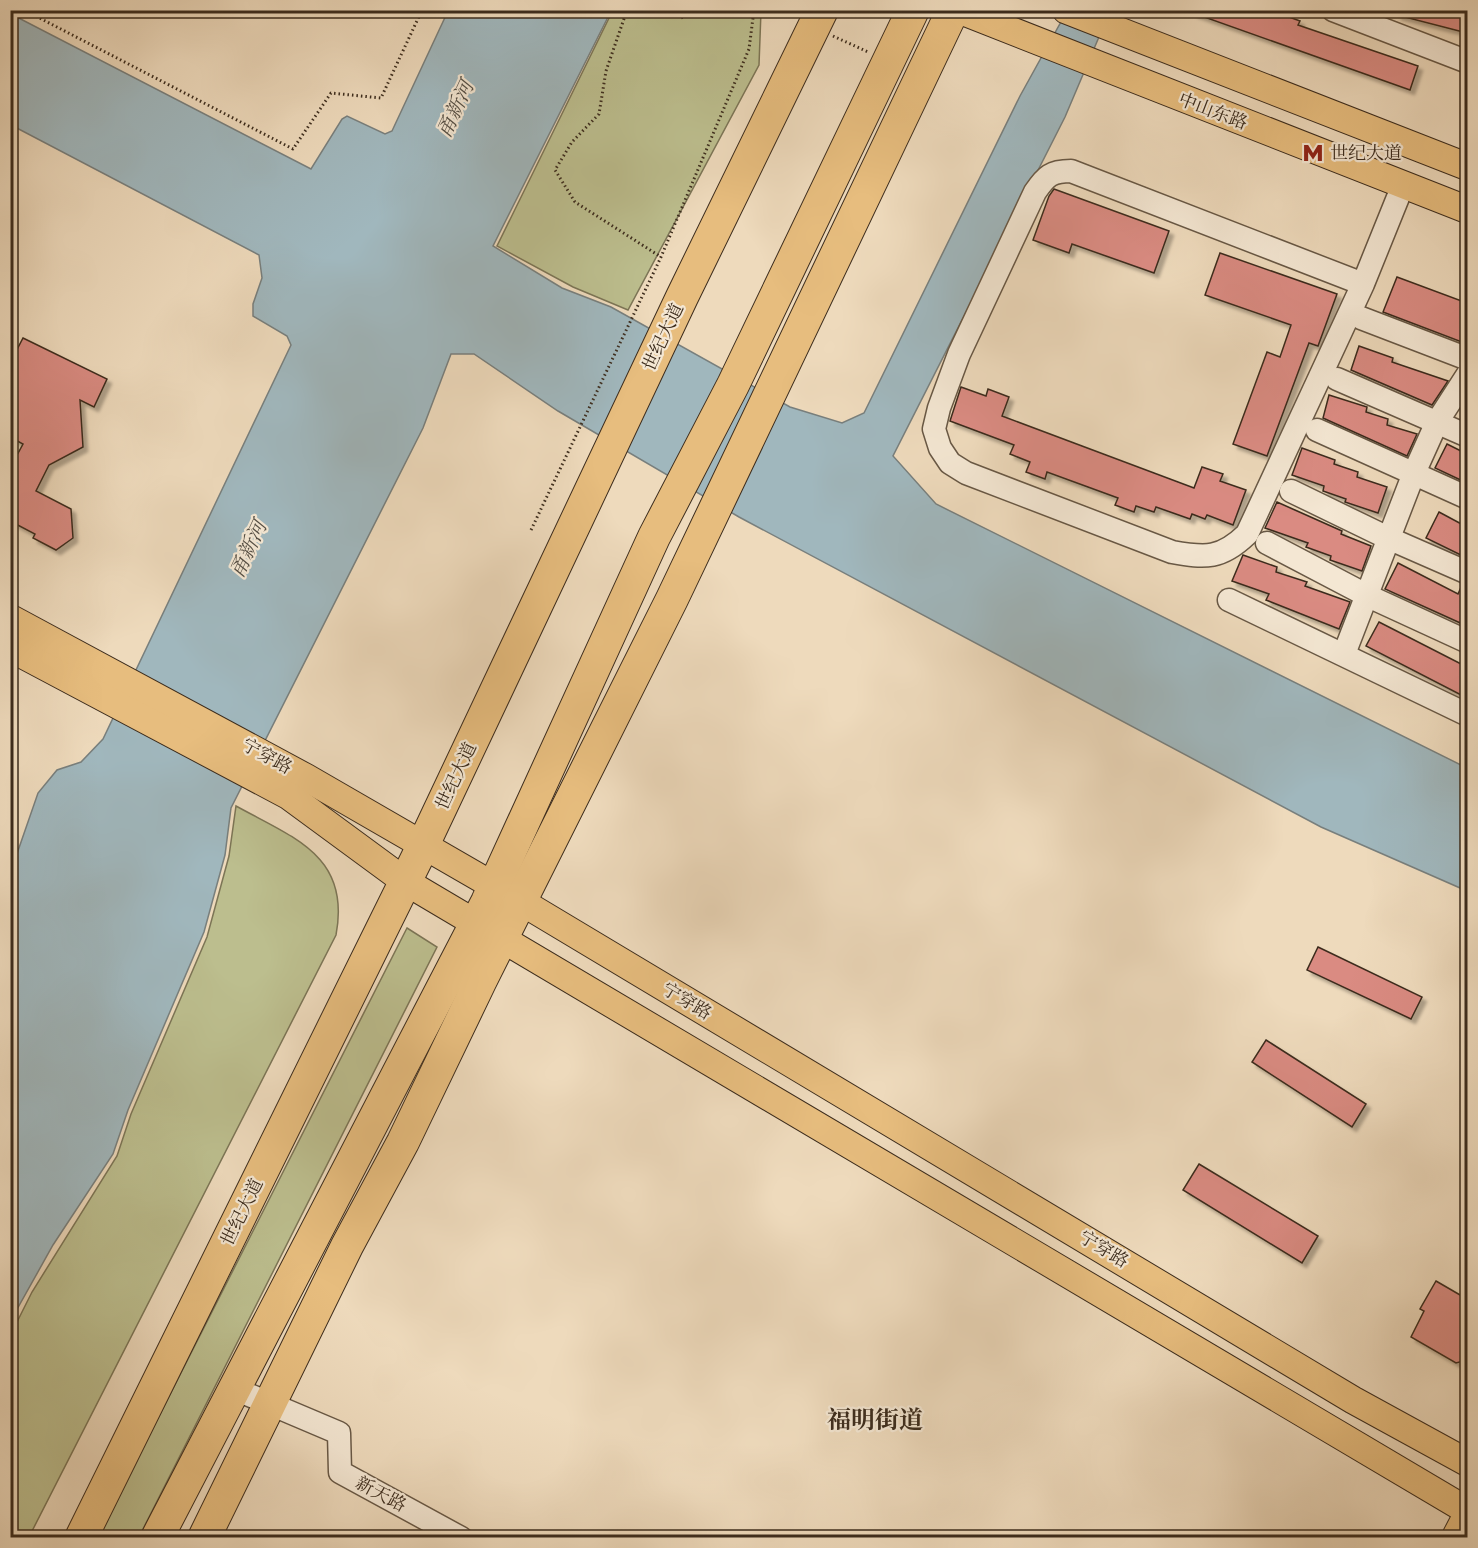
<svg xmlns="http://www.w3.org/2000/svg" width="1478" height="1548" font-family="'Old Standard TT','Noto Serif SC',serif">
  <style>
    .green { fill: #bcbe8e; stroke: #7c7556; stroke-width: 1.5 }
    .water { fill: #a0b7bd; stroke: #787f7d; stroke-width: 1.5 }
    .building { fill: #da8b82; stroke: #3c2c1d; stroke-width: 1.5; filter: url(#shadow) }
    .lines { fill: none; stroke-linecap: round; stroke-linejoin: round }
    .major-tunnel { stroke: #cab79c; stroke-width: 27; stroke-dasharray: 27 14; stroke-linecap: butt }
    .minor-casing { stroke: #685845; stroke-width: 25 }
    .major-casing { stroke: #3c2c1d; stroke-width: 29 }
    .highway-casing { stroke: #3c2c1d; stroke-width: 34 }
    .path { stroke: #3c2c1d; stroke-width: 3; stroke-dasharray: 1.5 3; stroke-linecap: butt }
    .minor { stroke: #f4e7d3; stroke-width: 22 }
    .major { stroke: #e7bd7e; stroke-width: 27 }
    .highway { stroke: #e7bd7e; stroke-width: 32 }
    .labels { text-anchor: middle; stroke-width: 4.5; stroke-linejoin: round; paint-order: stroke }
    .street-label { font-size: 18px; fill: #3c2c1d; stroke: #f4e7d3 }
    .poi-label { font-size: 18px; fill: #3c2c1d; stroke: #f4e7d3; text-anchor: start }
    .water-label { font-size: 20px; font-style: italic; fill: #554f45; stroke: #f4e7d3 }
    .district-label { font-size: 24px; font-weight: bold; fill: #3c2c1d; stroke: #f4e7d3 }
  </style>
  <defs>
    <filter id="shadow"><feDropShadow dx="4.5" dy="4.5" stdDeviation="1.5" flood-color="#0004"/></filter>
  </defs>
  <rect width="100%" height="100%" fill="#eedabc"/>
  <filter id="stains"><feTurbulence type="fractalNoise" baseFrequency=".00333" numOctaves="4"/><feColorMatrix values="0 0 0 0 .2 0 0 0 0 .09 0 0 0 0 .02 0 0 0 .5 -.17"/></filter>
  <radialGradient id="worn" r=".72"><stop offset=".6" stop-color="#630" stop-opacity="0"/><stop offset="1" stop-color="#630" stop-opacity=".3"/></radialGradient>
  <g class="green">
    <polygon points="613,10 761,11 759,65 628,310 573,287 497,246"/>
    <path d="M236,806C294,838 351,856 336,935L29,1537H11V1334L32,1292L117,1156L131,1114L207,937L229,856Z"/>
    <polygon points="407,928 437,947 139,1537 97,1538"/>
  </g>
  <polygon class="water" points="448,11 611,11 493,246 562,288 611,307 790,407 842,423 864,413 1020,96 1067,11 1110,11 1065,117 893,456 936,504 1467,768 1467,891 1321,827 739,517 558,411 474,354 451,354 423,428 231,808 225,855 204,932 128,1110 113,1154 53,1245 11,1320 11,871 38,793 57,770 81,762 103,739 291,345 287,336 253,316 253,304 262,278 259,255 11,125 11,14 311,169 342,119 347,116 385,134 392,131"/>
  <g class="building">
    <polygon points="1193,10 1270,10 1300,21 1298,25 1418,66 1410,90 1193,13"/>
    <polygon points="1398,10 1467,10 1467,33 1397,15"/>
    <polygon points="1054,189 1169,231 1154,273 1072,244 1069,253 1033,240 1049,196"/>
    <polygon points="1220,253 1337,294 1318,346 1309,343 1267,456 1233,444 1267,352 1280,357 1291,325 1205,295"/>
    <polygon points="1397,277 1467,303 1467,344 1383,312"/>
    <polygon points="23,338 107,379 94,407 80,400 83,447 49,465 36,491 71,509 73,538 56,550 33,538 35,534 10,521 10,468 23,444 10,437 10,363"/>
    <polygon points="1359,346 1393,358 1392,362 1448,381 1432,405 1351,370"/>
    <polygon points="961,387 986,396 988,389 1009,397 1002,416 1194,488 1202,467 1223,474 1220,481 1246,490 1233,525 1207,515 1205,519 1192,514 1190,519 1156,507 1154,512 1136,506 1134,512 1115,505 1118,498 1047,472 1045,479 1026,472 1030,462 1010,454 1014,445 950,421"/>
    <polygon points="1329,395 1367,407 1366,412 1388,419 1387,425 1417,434 1407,456 1323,418"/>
    <polygon points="1447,444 1467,454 1467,483 1435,468"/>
    <polygon points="1302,448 1335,460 1334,464 1358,472 1357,477 1387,487 1378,513 1345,502 1346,499 1323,491 1324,486 1292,475"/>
    <polygon points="1277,502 1342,531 1341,534 1371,546 1362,571 1330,560 1331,556 1306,547 1308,543 1265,528"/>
    <polygon points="1439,512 1467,527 1467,558 1426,538"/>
    <polygon points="1243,555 1277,567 1276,572 1307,582 1305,586 1350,602 1339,629 1266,600 1269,594 1232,581"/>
    <polygon points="1398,563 1458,594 1462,585 1467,586 1467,626 1385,589"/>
    <polygon points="1379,622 1467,667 1467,698 1366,646"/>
    <polygon points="1318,947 1422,997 1411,1019 1307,970"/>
    <polygon points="1266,1040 1366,1104 1352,1127 1252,1062"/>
    <polygon points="1199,1164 1318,1236 1302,1263 1183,1190"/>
    <polygon points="1436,1281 1467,1299 1467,1360 1456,1363 1411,1337 1424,1311 1420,1309"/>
  </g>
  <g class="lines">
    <polyline class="major-tunnel" points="10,12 11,10"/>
    <g class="minor-casing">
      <g id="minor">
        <polyline points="1333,10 1468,62"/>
        <path d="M1363,284L1071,171C1051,171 1046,176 1035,192L959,354L939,408L934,429L940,448L950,463L966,473L1172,552C1206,558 1221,559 1247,534L1363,284L1403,185"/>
        <polyline points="1361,318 1468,359"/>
        <polyline points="1337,379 1468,436"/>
        <polyline points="1317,430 1468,498"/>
        <polyline points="1291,491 1388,538 1468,573"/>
        <polyline points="1267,543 1368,596 1468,642"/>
        <polyline points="1229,600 1468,715"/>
        <polyline points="1344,654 1414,473 1437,422 1468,374"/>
        <polyline points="235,1389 339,1433 340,1472 461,1538"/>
      </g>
    </g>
    <g class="major-casing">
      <g id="major">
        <polyline points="959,10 1468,210"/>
        <polyline points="1066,10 1468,167"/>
        <polyline points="10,618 307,778 520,901 1353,1400 1468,1463"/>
        <polyline points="10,648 289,796 406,882 1468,1511"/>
        <polyline points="1455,1538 1468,1513"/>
      </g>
    </g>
    <g class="highway-casing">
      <g id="highway">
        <polyline points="81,1538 417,858 682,297 822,10"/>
        <polyline points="157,1538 487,902 654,537 733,385 913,10"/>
        <polyline points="204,1538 347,1246 403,1142 480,982 672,599 953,10"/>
      </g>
    </g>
    <g class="path">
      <polyline points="24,10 293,149 331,93 381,98 422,10"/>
      <polyline points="627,10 606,71 599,114 572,142 555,170 575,202 661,257"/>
      <polyline points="665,10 681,18 695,10"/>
      <polyline points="777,10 792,17"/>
      <polyline points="833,36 868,52"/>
      <polyline points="531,530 661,257 749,49 754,10"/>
    </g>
    <use href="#minor" class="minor"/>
    <use href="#major" class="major"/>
    <use href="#highway" class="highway"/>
  </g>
  <defs>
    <g id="metro-bare" transform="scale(1.62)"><path d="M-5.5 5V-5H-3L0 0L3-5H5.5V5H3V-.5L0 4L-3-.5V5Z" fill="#8f2418" stroke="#f4e7d3" stroke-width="2.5" paint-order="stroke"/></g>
  </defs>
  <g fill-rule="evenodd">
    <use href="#metro-bare" x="1313" y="153"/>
  </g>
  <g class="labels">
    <g class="street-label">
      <text transform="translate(1213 111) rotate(21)" y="6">中山东路</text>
      <text transform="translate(663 337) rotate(-65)" y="6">世纪大道</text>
      <text transform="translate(267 756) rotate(29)" y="6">宁穿路</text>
      <text transform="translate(456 776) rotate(-65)" y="6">世纪大道</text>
      <text transform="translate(687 1001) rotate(31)" y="6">宁穿路</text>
      <text transform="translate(242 1212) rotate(-64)" y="6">世纪大道</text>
      <text transform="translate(1104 1249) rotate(31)" y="6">宁穿路</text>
      <text transform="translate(381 1494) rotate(28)" y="6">新天路</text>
    </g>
    <g class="poi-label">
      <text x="1330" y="159">世纪大道</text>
    </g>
    <g class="water-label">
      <text transform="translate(455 109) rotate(-65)" y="7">甬新河</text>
      <text transform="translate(248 549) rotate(-65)" y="7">甬新河</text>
    </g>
    <g class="district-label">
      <text x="875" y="1428">福明街道</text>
    </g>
  </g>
  <rect width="1478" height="1548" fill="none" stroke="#eedabc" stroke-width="36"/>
  <rect x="12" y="12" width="1454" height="1524" fill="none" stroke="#3c2c1d" stroke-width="3"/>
  <rect x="18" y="18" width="1442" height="1512" fill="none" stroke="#3c2c1d" stroke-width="1.5"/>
  <rect width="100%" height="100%" filter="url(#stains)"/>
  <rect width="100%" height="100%" fill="url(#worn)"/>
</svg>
